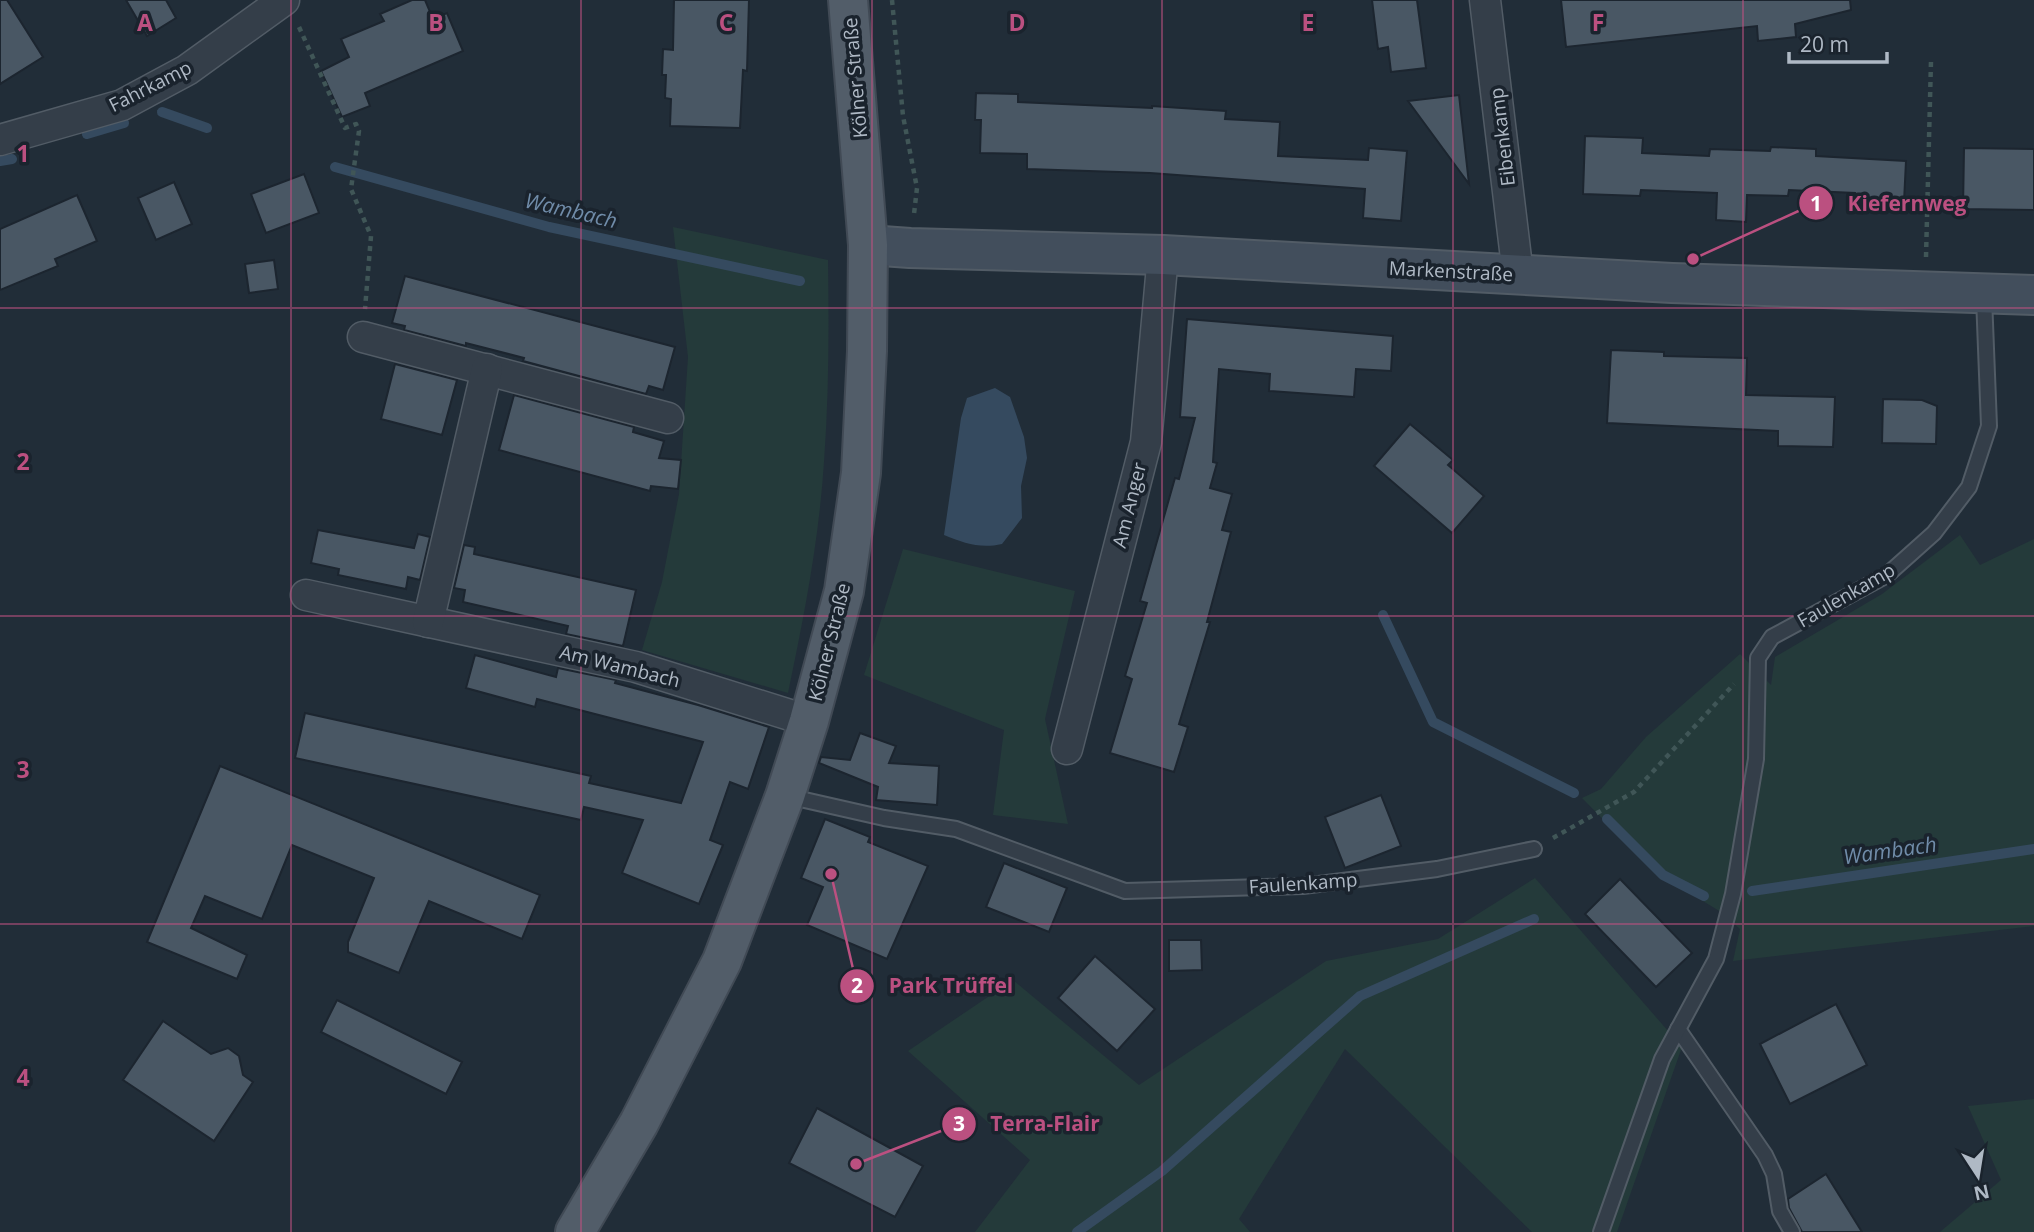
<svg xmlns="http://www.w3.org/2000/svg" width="2034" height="1232" font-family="'Open Sans',sans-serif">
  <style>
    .green { fill: #243a3a }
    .water { fill: #354a5f }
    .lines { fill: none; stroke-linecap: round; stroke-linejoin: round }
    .stream { stroke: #354a5f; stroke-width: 10 }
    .building { fill: #495764; stroke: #1c252f; stroke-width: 2 }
    .lane-casing { stroke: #525c66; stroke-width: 18 }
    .street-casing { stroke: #525c66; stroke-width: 33 }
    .secondary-casing { stroke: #525c66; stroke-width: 42 }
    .primary-casing { stroke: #414a55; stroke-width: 42 }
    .path { stroke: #405657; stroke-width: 4.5; stroke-dasharray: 5 5; stroke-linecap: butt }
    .lane { stroke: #343e49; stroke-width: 14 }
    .street { stroke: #343e49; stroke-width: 30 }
    .secondary { stroke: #424e5c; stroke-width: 38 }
    .primary { stroke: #525d69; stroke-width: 38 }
    .grid { fill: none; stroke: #bb5080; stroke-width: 2; stroke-opacity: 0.55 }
    .labels { text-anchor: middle; stroke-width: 7; stroke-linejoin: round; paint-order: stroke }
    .street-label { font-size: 19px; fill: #afb9c5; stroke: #1a232d }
    .water-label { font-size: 21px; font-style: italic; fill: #708ca9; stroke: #1a232d }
    .grid-label { font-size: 23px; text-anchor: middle; font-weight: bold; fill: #bb5080; stroke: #1a232d; stroke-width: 7; stroke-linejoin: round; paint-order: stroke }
    .leader { fill: none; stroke: #bb5080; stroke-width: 2.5 }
    .callout-dot { fill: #bb5080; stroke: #1a232d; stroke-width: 2.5 }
    .mark-label { font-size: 21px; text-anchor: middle; font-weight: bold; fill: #fff }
    .callout-label { font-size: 21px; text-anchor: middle; font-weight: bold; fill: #bb5080; stroke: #1a232d; stroke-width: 7; stroke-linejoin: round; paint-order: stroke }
  </style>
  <rect width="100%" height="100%" fill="#212d38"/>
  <g class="green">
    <path d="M673,227L828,260C829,328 829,395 824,462C819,540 804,617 788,693L642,650L662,582L679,494L688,357Z"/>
    <polygon points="1960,535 1980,565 2034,539 2034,926 1733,961 1740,929 1721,912 1655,872 1582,798 1601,789 1646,737 1740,654 1771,685 1775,657 1882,594"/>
    <polygon points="903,549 1075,591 1045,719 1068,824 993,815 1004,730 864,675"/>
    <polygon points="1535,878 1682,1047 1617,1232 1532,1232 1345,1049 1239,1219 1250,1232 975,1232 1030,1160 908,1051 1013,980 1139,1085 1326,961 1438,939"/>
    <polygon points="2034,1099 2034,1232 1940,1232 2001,1180 1968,1106"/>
  </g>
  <path class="water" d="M995,388L1010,397L1024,437L1027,458L1021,486L1022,518L1002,544C980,549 964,543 944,535L961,418L967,398Z"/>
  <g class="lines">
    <g class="stream">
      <polyline points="162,112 207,128"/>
      <polyline points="87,134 124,123"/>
      <polyline points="0,161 12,159"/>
      <polyline points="335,167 549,227 800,281"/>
      <polyline points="1383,615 1433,722 1574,793"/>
      <polyline points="1607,819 1663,875 1704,896"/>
      <polyline points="1752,891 2034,849"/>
      <polyline points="1077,1232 1162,1171 1360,996 1534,919"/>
    </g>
  </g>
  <g class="building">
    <polygon points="0,0 7,0 43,57 0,84"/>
    <polygon points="126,0 166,0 176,18 147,36"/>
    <polygon points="412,0 425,0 433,19 447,13 463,51 365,93 370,106 342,117 321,71 349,57 341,39 384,21 380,14"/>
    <polygon points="674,0 749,0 747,71 743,70 740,128 670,126 671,99 665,98 666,75 662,75 663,49 673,50"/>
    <polygon points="1372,0 1417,0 1426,68 1391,72 1388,47 1378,49"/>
    <polygon points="1561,0 1850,0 1851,10 1795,24 1796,37 1758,41 1757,26 1566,47"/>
    <polygon points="976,93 1018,94 1018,102 1152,108 1152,106 1226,111 1225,119 1280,122 1278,156 1368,160 1369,148 1407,151 1401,221 1363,218 1365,189 1150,173 1027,169 1027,154 980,153 981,120 975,120"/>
    <polygon points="1459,95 1469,184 1408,101"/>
    <polygon points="1585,136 1643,138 1642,153 1709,156 1710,149 1770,151 1771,147 1816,149 1816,156 1906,161 1904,202 1855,200 1855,193 1789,190 1788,196 1747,195 1746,222 1716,220 1717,193 1641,190 1640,196 1583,194"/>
    <polygon points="1964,148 2034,149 2034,210 1963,209"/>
    <polygon points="304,174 319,213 266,233 251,194"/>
    <polygon points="174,182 192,224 156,240 138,198"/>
    <polygon points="77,195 97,241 55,259 58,266 0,290 0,229"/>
    <polygon points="274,260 278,289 249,293 245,264"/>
    <polygon points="405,276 675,347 663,390 649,386 646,394 523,361 524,358 466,343 466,346 404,330 405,326 392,323"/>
    <polygon points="1187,319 1393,336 1391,371 1356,369 1354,397 1269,391 1270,374 1219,369 1213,462 1217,463 1210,488 1232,494 1222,530 1231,532 1207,622 1210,622 1179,724 1188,727 1174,772 1110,753 1132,679 1125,676 1147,603 1140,601 1175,478 1179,479 1195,418 1180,417"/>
    <polygon points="1611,350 1664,352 1664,356 1747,358 1746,395 1835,397 1833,447 1778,446 1778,431 1607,423"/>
    <polygon points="395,364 457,380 442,435 381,419"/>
    <polygon points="514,395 634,427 633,432 664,441 659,458 681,460 678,489 651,486 650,491 499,450"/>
    <polygon points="1883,399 1922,400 1937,406 1936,444 1882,443"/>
    <polygon points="1410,424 1453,460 1448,465 1484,496 1452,533 1374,466"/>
    <polygon points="318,530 414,548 418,534 430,537 420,580 408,577 406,589 338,575 339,569 311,563"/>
    <polygon points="464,545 475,547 474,554 636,590 623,646 566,634 568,626 463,602 465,590 454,588"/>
    <polygon points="475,655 556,677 558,668 616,680 615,683 698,705 769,727 748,789 730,782 710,840 723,845 699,904 622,873 643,820 584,807 581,820 295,758 305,713 591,776 589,783 681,803 703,742 537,699 535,707 466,688"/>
    <polygon points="860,733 896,746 889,763 939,766 937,805 876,800 878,787 819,763 821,757 850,760"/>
    <polygon points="220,766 540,895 522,939 429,901 399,973 348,952 348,942 374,878 292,845 262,919 205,896 191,928 247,955 237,979 147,942"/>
    <polygon points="1381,795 1401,846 1345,868 1325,817"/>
    <polygon points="825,819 870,837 868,842 928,866 887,959 807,925 823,887 801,878"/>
    <polygon points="1004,863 1067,888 1049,932 986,907"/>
    <polygon points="1620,879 1692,953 1656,987 1585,914"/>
    <polygon points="1169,940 1201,940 1202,970 1169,971"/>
    <polygon points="1095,956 1155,1009 1117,1051 1058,998"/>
    <polygon points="337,1000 462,1062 446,1094 321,1032"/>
    <polygon points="1836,1004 1867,1065 1790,1104 1760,1044"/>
    <polygon points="163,1021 211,1054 228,1048 239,1056 243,1075 253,1082 214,1141 123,1080"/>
    <polygon points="817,1108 923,1166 895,1217 789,1163"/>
    <polygon points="1826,1174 1862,1232 1802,1232 1789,1208 1788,1199"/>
  </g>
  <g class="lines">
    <g class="lane-casing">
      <g id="lane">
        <polyline points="787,796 884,818 956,829 1125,891 1303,886 1437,869 1534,849"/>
        <polyline points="1678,1029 1765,1155 1774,1174 1780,1211 1792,1232"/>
        <polyline points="1601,1232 1662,1059 1716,959 1733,894 1756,759 1758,658 1772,637 1887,575 1934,533 1969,487 1989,426 1984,297"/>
      </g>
    </g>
    <g class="street-casing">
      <g id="street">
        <polyline points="1485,0 1518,275"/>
        <polyline points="0,140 122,105 187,70 284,0"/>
        <polyline points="363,337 668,418"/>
        <polyline points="306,595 636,667 809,721"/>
        <polyline points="428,622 487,369"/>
        <polyline points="1067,749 1146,442 1163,255"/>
      </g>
    </g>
    <g class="secondary-casing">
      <polyline id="secondary" points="868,245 910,248 1163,255 1672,283 2034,295"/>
    </g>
    <g class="primary-casing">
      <polyline id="primary" points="575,1232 639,1123 722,961 785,796 809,721 844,591 861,473 867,351 868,245 848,0"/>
    </g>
    <g class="path">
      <polyline points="892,0 903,116 917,188 914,214"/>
      <polyline points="299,27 345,128 356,124 359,131 351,189 371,236 365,309"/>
      <polyline points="1926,257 1931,61"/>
      <polyline points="1553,838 1634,792 1734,684"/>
    </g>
    <use href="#lane" class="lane"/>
    <use href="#street" class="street"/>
    <use href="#secondary" class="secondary"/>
    <use href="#primary" class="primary"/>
  </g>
  <path class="grid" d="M291,0V1232M581,0V1232M872,0V1232M1162,0V1232M1453,0V1232M1743,0V1232M0,308H2034M0,616H2034M0,924H2034"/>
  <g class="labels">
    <g class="street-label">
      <text transform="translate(855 78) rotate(-95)" y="7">Kölner Straße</text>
      <text transform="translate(150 86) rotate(-27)" y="7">Fahrkamp</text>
      <text transform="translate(1502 137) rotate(-97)" y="7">Eibenkamp</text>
      <text transform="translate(1451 271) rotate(3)" y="7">Markenstraße</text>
      <text transform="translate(1129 505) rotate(-76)" y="7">Am Anger</text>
      <text transform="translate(1846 595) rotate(-30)" y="7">Faulenkamp</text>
      <text transform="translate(829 642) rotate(-76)" y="7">Kölner Straße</text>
      <text transform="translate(620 666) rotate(14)" y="7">Am Wambach</text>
      <text transform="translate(1303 883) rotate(-4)" y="7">Faulenkamp</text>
    </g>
    <g class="water-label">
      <text transform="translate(571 211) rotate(13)" y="7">Wambach</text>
      <text transform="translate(1890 851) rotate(-8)" y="7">Wambach</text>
    </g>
  </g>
  <g class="grid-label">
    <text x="145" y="31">A</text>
    <text x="436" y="31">B</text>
    <text x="726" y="31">C</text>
    <text x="1017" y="31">D</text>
    <text x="1308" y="31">E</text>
    <text x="1598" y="31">F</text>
    <text x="23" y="162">1</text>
    <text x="23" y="470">2</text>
    <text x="23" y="778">3</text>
    <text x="23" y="1086">4</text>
  </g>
  <path class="leader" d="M1693 259L1816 203M831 874L857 986M856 1164L959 1124"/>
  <g class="callout-dot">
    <circle cx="1693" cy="259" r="7"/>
    <circle cx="831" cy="874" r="7"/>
    <circle cx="856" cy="1164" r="7"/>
    <circle cx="1816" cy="203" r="18"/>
    <circle cx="857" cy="986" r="18"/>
    <circle cx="959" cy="1124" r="18"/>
  </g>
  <g class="mark-label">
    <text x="1816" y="211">1</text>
    <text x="857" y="993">2</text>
    <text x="959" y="1131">3</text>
  </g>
  <g class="callout-label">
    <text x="1907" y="211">Kiefernweg</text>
    <text x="951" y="993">Park Trüffel</text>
    <text x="1045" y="1131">Terra-Flair</text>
  </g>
  <g transform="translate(1978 1176) rotate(168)" stroke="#1a232d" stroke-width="5" paint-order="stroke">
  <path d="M0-5L12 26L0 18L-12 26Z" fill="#afb9c5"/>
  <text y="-10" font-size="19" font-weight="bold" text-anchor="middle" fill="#afb9c5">N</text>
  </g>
  <path d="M1789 52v10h98v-10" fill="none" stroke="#afb9c5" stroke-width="3.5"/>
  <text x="1800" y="52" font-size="21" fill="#afb9c5" stroke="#1a232d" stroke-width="5" paint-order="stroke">20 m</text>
</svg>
